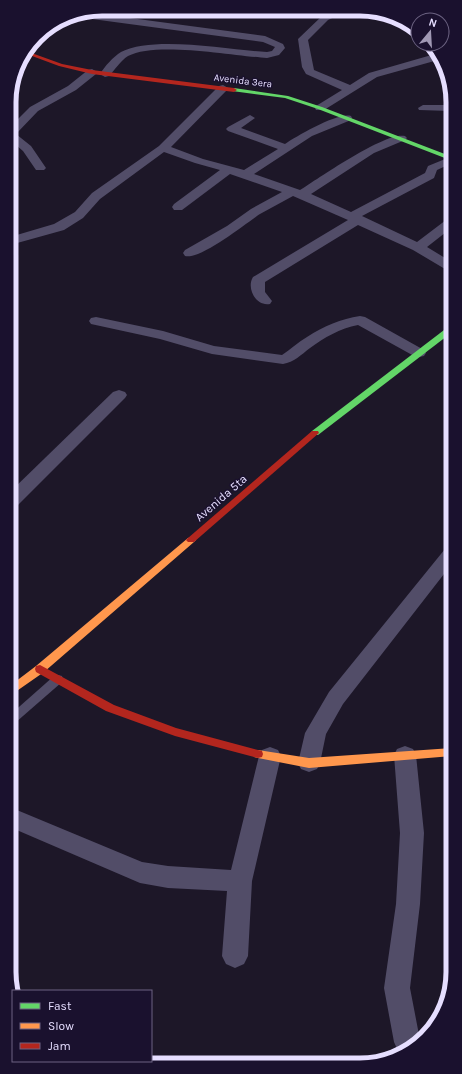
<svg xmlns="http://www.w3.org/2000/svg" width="462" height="1074" font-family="Karla,sans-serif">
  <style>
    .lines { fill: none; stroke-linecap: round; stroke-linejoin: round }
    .lane { fill: #524d68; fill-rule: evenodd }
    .street { fill: #524d68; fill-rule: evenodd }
    .fast { fill: #63d668; fill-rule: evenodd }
    .slow { fill: #ff974d; fill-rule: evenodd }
    .jam { fill: #b3261e; fill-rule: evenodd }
    .labels { text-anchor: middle; stroke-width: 3; stroke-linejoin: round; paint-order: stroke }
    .far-street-label { font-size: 10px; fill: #e6deff; stroke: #1a112e }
    .street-label { font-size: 12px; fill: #e6deff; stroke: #1a112e }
    .rim { fill: none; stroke: #e6deff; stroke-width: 5 }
  </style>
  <rect width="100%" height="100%" fill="#1d1728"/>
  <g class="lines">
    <polygon class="lane" points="58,675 62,676 63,679 62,682 15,723 11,724 11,714 54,676"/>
    <g class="street">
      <polygon points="335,10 347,11 328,20 308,40 314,70 350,85 369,73 435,54 438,60 377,77 324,110 316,110 315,108 316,106 342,90 306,74 302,67 298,39 322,16"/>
      <path d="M85,12L265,36L283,44L285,48L279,55L267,58C234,56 156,41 128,56C120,61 115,70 109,76L105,77L100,74C105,66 113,57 121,52C154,35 230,50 267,52L272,51L275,47L263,42L77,17L73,15Z"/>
      <polygon points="92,69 97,72 96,74 76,90 38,111 16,134 31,146 46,168 44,170 36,170 23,151 9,139 9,128 30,107 68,86 88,70"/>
      <path d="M223,85L228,88L227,90L171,147L203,159L244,170L278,149L228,131L226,129L228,127L250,115L255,118L241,128L285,144C297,136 338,112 351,116L352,118L351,120L312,136L254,174L300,190C319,178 386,131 405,136L407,138L405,140L374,153L311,194L351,212L425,173L428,166L450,157V164L437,170L434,178L362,216L417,242L446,220L450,219V229L427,247L450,261L451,270L445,269L413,250L358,225L265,282V292L272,301L270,304C256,307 246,288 253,277L348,220L293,196C282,202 271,208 260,214C246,223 201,260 185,256L183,253L185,250L227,226L251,209L282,192L230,174L182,210H174L172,207L174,204L220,170L195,163L164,152L100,199L83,218L64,230L10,245V237L54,224L75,212L92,193L159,146L219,86Z"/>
      <polygon points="423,105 450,105 450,111 419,110 418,108"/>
      <path d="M360,316L365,317L424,350L426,353L424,356L419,357L414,356L358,325C340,328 324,338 310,348C301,355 294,362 283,364L212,354L160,339L91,324L89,321L91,318L96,317L163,331L214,346L282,355C290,350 298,342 307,337C324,326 341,319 360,316Z"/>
      <polygon points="119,390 125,392 127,395 125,398 17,506 11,508 10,492 113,392"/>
      <polygon points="451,547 451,565 343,704 326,734 320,763 317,769 309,772 301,769 298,763 305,733 329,692 445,549"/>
      <polygon points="405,746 413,749 416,755 424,833 420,904 410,988 420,1040 399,1052 398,1051 394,1042 384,988 396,904 400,833 394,755 397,749"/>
      <polygon points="270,747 278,750 281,756 252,881 248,956 244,964 235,968 226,964 222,956 227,891 168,888 140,883 12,828 12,808 142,862 168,866 231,870 259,756 262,750"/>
    </g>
    <g class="fast">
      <polygon points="234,88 288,96 322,107 450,156 450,160 318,109 285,98 232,91 231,90"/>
      <polygon points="448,327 451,327 451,333 318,435 312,435 311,433 312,431"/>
    </g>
    <g class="slow">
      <polygon points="191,537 196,540 194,542 44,672 11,695 11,685 36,666 188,538"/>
      <polygon points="452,748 452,756 309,768 258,758 254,757 253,754 254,751 258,750 309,758"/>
    </g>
    <g class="jam">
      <polygon points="26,51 62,64 92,70 234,88 237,90 234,92 92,74 59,66 24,53"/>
      <polygon points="312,431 318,431 319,433 194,542 188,542 186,540 188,538"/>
      <polygon points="40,665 114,705 176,728 258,750 262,751 263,754 262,757 258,758 175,736 106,711 36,672 35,669 36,666"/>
    </g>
  </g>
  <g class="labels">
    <g class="far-street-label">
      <text transform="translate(243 80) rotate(7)" y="4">Avenida 3era</text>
    </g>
    <g class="street-label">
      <text transform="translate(221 498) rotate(-41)" y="4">Avenida 5ta</text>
    </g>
  </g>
  <path d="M0 0H462V1074H0ZM102 16H360A86 86 0 0 1 446 102V972A86 86 0 0 1 360 1058H102A86 86 0 0 1 16 972V102A86 86 0 0 1 102 16Z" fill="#1a112e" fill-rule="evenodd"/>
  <path class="rim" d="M102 16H360A86 86 0 0 1 446 102V972A86 86 0 0 1 360 1058H102A86 86 0 0 1 16 972V102A86 86 0 0 1 102 16Z"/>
  <rect x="12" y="990" width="140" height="72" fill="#1a112e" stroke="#6c6382"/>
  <rect x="20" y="1003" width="20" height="6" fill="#63d668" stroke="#6c6382"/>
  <text x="48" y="1010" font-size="12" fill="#e6deff">Fast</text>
  <rect x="20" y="1023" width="20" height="6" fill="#ff974d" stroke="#6c6382"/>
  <text x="48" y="1030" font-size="12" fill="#e6deff">Slow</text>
  <rect x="20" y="1043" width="20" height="6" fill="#b3261e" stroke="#6c6382"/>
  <text x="48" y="1050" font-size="12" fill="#e6deff">Jam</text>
  <g transform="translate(430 32) rotate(18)"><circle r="19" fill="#1a112e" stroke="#6c6382"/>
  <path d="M0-3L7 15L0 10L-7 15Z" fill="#a098b4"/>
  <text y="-6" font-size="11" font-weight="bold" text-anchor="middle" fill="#e6deff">N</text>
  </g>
</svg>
